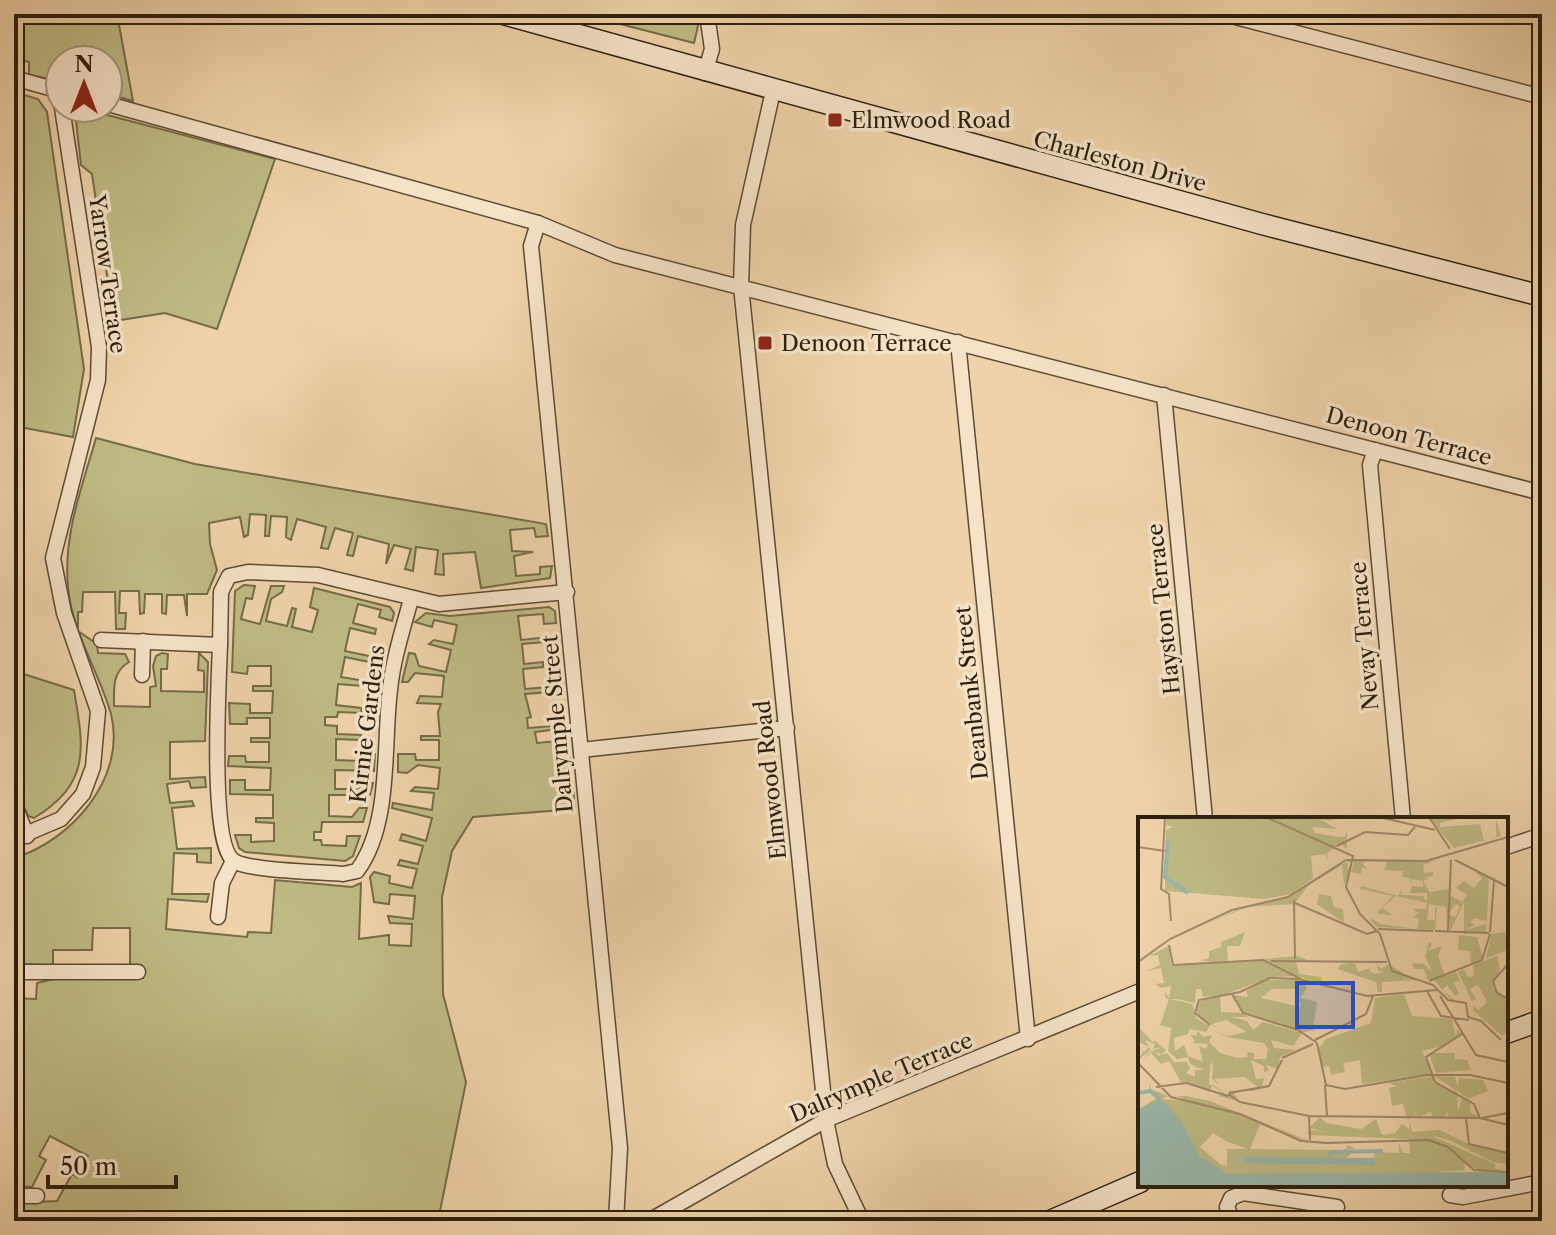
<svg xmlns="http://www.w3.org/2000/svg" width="1556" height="1235" font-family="'Libre Caslon Text',serif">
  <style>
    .green { fill: #bfba84; stroke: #756c48; stroke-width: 2 }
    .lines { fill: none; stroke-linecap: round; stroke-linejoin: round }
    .street-casing { stroke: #5c4c34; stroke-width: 17 }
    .secondary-casing { stroke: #2b1f0d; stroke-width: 23 }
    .street { stroke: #f5e2c7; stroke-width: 14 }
    .secondary { stroke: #f5e2c7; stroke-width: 20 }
    .poi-dot { fill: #8f2418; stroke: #f5e2c7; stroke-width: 3 }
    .labels { text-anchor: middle; stroke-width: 7; stroke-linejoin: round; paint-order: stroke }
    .poi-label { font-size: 22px; fill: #2b1f0d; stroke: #f5e2c7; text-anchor: start }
    .street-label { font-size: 22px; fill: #2b1f0d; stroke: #f5e2c7 }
    .inset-river { fill: none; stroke: #9ab7aa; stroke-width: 4 }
    .inset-road { fill: none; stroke: #a18a6b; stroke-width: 2 }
    .view { fill: #1d4ed8; fill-opacity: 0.15; stroke: #1d4ed8; stroke-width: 4 }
    .inset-edge { fill: none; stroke: #2b1f0d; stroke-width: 4 }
  </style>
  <rect width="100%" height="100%" fill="#efd2a9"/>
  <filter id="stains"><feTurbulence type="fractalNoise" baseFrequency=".0025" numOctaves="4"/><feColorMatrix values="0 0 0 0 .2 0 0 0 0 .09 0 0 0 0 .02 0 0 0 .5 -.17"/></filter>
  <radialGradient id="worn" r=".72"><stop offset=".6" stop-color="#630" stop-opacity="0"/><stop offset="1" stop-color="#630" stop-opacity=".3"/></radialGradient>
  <g class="green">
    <polygon points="14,14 117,14 133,101 108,94 108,60 60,60 60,81 29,75 29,62 14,58"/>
    <polygon points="581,14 696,14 698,26 694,43"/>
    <polygon points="14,92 38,99 47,112 84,369 73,437 14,426"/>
    <polygon points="84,109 275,159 217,329 165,313 108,322 106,306 110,296 92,174 81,165 76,121"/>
    <path d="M96,438L195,464L546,524L548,536L536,537L534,528L510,530L512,551L533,552L514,556L516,576L540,574V567L552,566L550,578L481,588L475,552L443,554L444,575L435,574L438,550L416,547L413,571L405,569L411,549L394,545L386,564L389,544L358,536L353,556L347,555L353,533L335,528L328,549L321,548L326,527L297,519L291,540L286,537L287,517L271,516L269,536H265L266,515L250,514L248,535L244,537L240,517L209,523L210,544L217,570L207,594H187V616L184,595H167L166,614L162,613V594H145L144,613L140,614L139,591H120L119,613H126L125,629H116L115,592H83L82,612H78V631L97,644L98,653L125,654L129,662C112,672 114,688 114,706L150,707V687L156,686L153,666L156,656L162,653L168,654L167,669H161V691L204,692V671L198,670L199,653L208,662L205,741L170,742V779L205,777L206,787L191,788L189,781L167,784L170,803L192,801L194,806L172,808L177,849L211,848V863L197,862V854L174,853L172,894H209L207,902L168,899L166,929L247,937L248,932L271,933L275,880L352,887L361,883L359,939L389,935V945L411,946L412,924L390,923L388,916L413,919L415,896L390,894L389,904L374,902L370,877L374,872L390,876L389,883L412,888L417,869L398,865L400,860L418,864L423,846L400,840L402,834L426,841L432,818L392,808L393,803L432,810L434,793L411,791L415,787L438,789L440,768L418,765L407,773L398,772V754H415L416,760H439V740H421V736H440L438,712L441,704L417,703L420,696L442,697L444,676L415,673L408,682H402L409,653L415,654L419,666L446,672L451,650L429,644L434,640L453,644L457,625L434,620L432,627L415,622L426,613L450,616L549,607L555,611L556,623L544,624L543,614L518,616L521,640L558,636V648L546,649L545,642L522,644L524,664L543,662V667L523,669L525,689L549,687V679L561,678L562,691L525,694L531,717L527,718L528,728L566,725V728L535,732L537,743L568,740L575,809L473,817L452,851L442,897L443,994L466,1082L438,1221H14V1203L57,1201L72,1174L77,1177L88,1156L50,1136L39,1156L46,1160L32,1187L14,1186V998L36,999L37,983L57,978H143L141,965H130V928H93L92,950H53V965L14,964V858C71,841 127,778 111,714C99,671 72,633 68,587C63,535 82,487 96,438Z"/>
    <polygon points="244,585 255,586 252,599 246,598 241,619 260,624 271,586 284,586 282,592 271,599 266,621 287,626 292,608 296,609 292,627 312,632 318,610 310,607 314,588 390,607 394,613 392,621 379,617 381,610 358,604 353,623 376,629 375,634 350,628 345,651 369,656 369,662 345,657 341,677 365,681 363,686 338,684 336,705 361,708 362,713 338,712 337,717 325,717 325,725 337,726 337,734 361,735 360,740 336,739 336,760 360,761 366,753 375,754 374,771 335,770 335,789 360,789 360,784 373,783 370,795 329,795 329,816 352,817 359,808 367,808 363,822 322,822 321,832 314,832 314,840 321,840 322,845 346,846 347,836 360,836 353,856 345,861 245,852 239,848 235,835 251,835 251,842 274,841 274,823 256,822 256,818 273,818 273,795 230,794 230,780 245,780 245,790 270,790 271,768 228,766 229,756 245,756 246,762 269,762 269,742 251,742 251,738 270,738 270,718 247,718 247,724 230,724 229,703 250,704 250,713 272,713 273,691 253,691 253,686 271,686 271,666 248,666 247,674 232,672 235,591"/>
    <path d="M14,671L74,690C84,749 91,783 34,818L28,816L14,785Z"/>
  </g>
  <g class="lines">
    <g class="street-casing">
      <g id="street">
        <polyline points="1224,14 1542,97"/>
        <polyline points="705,73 712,49 707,14"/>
        <polyline points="14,78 60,91"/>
        <polyline points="773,91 743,225 741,286 826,1120 835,1164 862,1221"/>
        <polyline points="108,104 538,223 615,255 1542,493"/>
        <polyline points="538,223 531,246 620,1148 616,1221"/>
        <polyline points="958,342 1028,1039"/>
        <polyline points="1164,395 1205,819"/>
        <polyline points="1375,450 1370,465 1403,819"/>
        <polyline points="101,640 220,645 221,592 229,576 248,572 318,575 439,604 567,592"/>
        <path d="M220,645C219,679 209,844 234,861C248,871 322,872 343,874L357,871C392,824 383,745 390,690C393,659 403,629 411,599"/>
        <polyline points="142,675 143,641"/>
        <polyline points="581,750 787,728"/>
        <polyline points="14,803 27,836"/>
        <polyline points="14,839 61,819 83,794 93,767 98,711 64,613 53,558 98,380 99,347 62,108"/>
        <polyline points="1506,847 1542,835"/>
        <polyline points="218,917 222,883 233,861"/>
        <polyline points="14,972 138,972"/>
        <polyline points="1450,1195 1463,1197 1542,1182"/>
        <polyline points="14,1196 37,1196"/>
        <polyline points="649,1221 826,1120 1140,991"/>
        <polyline points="1233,1221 1227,1207 1231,1198 1243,1193 1337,1207"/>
      </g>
    </g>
    <g class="secondary-casing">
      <g id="secondary">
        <polyline points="503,14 1262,224 1542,296"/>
        <polyline points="1506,1033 1542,1020"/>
        <polyline points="1050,1221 1140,1182"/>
      </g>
    </g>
    <use href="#street" class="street"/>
    <use href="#secondary" class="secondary"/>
  </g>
  <g class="poi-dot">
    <rect x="827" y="112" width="16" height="16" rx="4"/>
    <rect x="757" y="335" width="16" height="16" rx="4"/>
  </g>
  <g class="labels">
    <g class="poi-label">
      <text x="851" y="128">Elmwood Road</text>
      <text x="781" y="351">Denoon Terrace</text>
    </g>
    <g class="street-label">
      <text transform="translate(1120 161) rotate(15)" y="8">Charleston Drive</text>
      <text transform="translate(108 274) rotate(82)" y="8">Yarrow Terrace</text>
      <text transform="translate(1409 436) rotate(15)" y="8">Denoon Terrace</text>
      <text transform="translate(1163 609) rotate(-96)" y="8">Hayston Terrace</text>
      <text transform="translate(1364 636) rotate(-95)" y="8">Nevay Terrace</text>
      <text transform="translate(971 693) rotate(-96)" y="8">Deanbank Street</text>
      <text transform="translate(367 724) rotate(-83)" y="8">Kirnie Gardens</text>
      <text transform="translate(557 724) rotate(-95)" y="8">Dalrymple Street</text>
      <text transform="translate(770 780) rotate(-96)" y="8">Elmwood Road</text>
      <text transform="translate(881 1077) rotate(-23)" y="8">Dalrymple Terrace</text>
    </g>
  </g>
  <g transform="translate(1138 817)">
    <rect width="370" height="370" fill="#efd2a9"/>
    <path d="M28,0H194L193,4L182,2L199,12L174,10L177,16L202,20H207L209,12V32L203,27L189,36L190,42L187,37L173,39L175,61L154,77L127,82L27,74L28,13L35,10L28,8ZM291,0H327L302,6V10L342,7L346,24L358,20V2L363,19L316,31ZM217,42L297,44L285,48L286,56L295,55V59L281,62L291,61L285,64L292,75L311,72L309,113L308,90L291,87L289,103H297V91L299,90L297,113L239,110L232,103L237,98L234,102L243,107L279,112L281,102L275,100L281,96L275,92H288L289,86L258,79L244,91L254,98L240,97L239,96L255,79L222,72L223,69L260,79L263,73V78L285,79L289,85V76H272L274,69L285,70V64L273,62L272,68V61L257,59L264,60L265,54L246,53L249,45L231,44L224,46L230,53L224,50L223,57L213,55L216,44L209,45L212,58L206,68L204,48L170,69L156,87L108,90L68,108L103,91L151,81L196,50ZM336,53L351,62L349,104L337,101L332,105L337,108L327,113L348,107V116L326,117V85L312,115L311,98L318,100L322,89L318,87L311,96L312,78L324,85L329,78L313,68L312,74V67L318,71L326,64L336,71L344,61ZM181,77L193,79L196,90L205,92L206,106L179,87ZM107,115L102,129H89L90,145L159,139L172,144L158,145L161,157L183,160L184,167L160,159L135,160L85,178L65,180L63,172H58L57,186L39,182H32L54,187L59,202L72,209L68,215L51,212L50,217L36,221L37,234L46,228L50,239L65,245L61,229L68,232L70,227L52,226L57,225L52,217L58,219L60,214L65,220L74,218L71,225L82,236L99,241L110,240L109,235L116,236V242H128L130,232L126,226L90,220L73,213L90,219L109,215L88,203L74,207L82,213L60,200L58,188L66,182L82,180L83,195L103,196L111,200H94L109,204L115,213L125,205L164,216L155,229L133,223L136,231L157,233L142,240L140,252L128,248L131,254L126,255V249L113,243L118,262L126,261L124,271L133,267L126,271L115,274L95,273L100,284L81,279L84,274L75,268L71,273L43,265L31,244L23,247L13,236L3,244L12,235L25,230L15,232L17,227L7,223L13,233L0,243L5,235L0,230L6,235L11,230L1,225L0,210L16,226V223L28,233L23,238L18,234L20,239L29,236L36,245H49L52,251L48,256L57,260V253H66L52,247L50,240L39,242L30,234L33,211L22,208L31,182L28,181L26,174L31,181L33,169L23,171L17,167L26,166L23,151L9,154L22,148L20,138L11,139L31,129L33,148L74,145L63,143L71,141V134L83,130V125ZM73,244L75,249L74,261L77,265L82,268L76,262L107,260L121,271L91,274L84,269L92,275L89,278L71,267ZM367,115L370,133L348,141L353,117ZM321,118L339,120L345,141L333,147L332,134L320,133ZM291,125L294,127L290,134L304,129L300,138L307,159L318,155L322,163L316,166L321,177L317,179L305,163L309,169L304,173L317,183L314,184L296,163L283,161H289L286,152H276L274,146L286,147L294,155L287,139ZM359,139L362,151L355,171L370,183V214L364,219L335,193V189L341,193L349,185L340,168L332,172L338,182L334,184L320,155L326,152L330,160L336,159L335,148ZM178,145L200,152L203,147L217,146L220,155L238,150L231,152L235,157L246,155L240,153L239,147L243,152L250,147L277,163L244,165V175H240L238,165ZM129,163H163L169,171L162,181L179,185L175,212L181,213L165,215L106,196L95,178L110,180L108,174ZM134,172H157L163,190L123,181ZM266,177L274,199L314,202L318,220L319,212L323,217L308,228L284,234L294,257L224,267L222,243L205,246L207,255L193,258L191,249L184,250L180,232L188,222L233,206L237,181ZM291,236H317V242L329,243L333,253L298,256ZM295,259V266L319,275L320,295L324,281L333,286L332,295L341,300H310L309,293L308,300H294L293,294L280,301L277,294L278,300L269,302L265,287L254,289L251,271L259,269L250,266ZM296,259L317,260L320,270L321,261L345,263L350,274L331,282ZM12,265L13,272L30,279L23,282L49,284L40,279H48L72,284L171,324L183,325L175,326L154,320L109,300L122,307L112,332L207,333L210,328L217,332H208L213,337L206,343L106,341V345L235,346L237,335L261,336V327L265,336H272L271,324L265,326L271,322L170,318L171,313L187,315L171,311L182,300L188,306L223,312L238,302L244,318L257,316L264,307L271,312L272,306L274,315L301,313L331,327L370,336V347L355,345L311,323L292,318L357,347V352L370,353H340L327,345L326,353L297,355L370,356L359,370H0V293L20,280L11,274ZM75,316L90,325L110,332H89V349L83,348L62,330Z" fill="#bfba84" fill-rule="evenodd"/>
    <path d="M23,282L44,305L61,339L90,357L370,355V370H0V293Z" fill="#9ab7aa"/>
    <path class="inset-river" d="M30,23L27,60L50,76M0,276L12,274L22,282M106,342L235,343V346L106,344ZM188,344L194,335L245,334"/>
    <path class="inset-road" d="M27,0L23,72L31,77L33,104M128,0L215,39L208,70L222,97L242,117L254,154L295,168L310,183L328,186L330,200L343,204L363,223M241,0L297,13M291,0L312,32M199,29L227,15L270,18L277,10M0,30L27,34M317,43L370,70M156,83L157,142M157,86L229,117L239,114M240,112L295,114M297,114L351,116M310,115L313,43M352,115L356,63M31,128L35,148L125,143L163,162M133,144L249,145M0,145L32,122L94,93L150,80L208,43L288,44L370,20M370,147L355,164L359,176L370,182M291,164L344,143L352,117M289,174L303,199L331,203M94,177L105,196L160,213L179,226M302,179L338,238L370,245M72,208L57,196L61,183L102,175L132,161L161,162L229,179L299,173M324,217L288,240L297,265L336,287L342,301M177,223L228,197L235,179M179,226L188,268M144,241L175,227M0,246L33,280L102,297L163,324L189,326M187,268L189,300M188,268L207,272L289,258H332L370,266M18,270L48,266L90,279M91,276L131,269L144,243M90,277L102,285L171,299L342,301L370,308M171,299L172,323M328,301L331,327L370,336M344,301L370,296M187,326L291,323L310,330L336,353L370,355"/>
    <path class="view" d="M159,166H215V210H159Z"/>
    <rect width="370" height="370" class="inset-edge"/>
  </g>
  <rect width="1556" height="1235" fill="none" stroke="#efd2a9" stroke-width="48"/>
  <rect x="16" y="16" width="1524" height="1203" fill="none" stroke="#2b1f0d" stroke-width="4"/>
  <rect x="24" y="24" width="1508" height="1187" fill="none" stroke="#2b1f0d" stroke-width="2"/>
  <g transform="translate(84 84)"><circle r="38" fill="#f5e2c7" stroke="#a4947d" stroke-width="2"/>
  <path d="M0-6L14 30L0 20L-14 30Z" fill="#8f2418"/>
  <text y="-12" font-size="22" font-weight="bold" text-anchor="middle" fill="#2b1f0d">N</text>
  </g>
  <path d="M48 1175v12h128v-12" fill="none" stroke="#2b1f0d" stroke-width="4"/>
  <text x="60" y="1175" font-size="24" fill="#2b1f0d" stroke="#f5e2c7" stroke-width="6" paint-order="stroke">50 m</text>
  <rect width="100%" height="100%" filter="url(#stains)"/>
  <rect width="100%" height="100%" fill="url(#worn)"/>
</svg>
